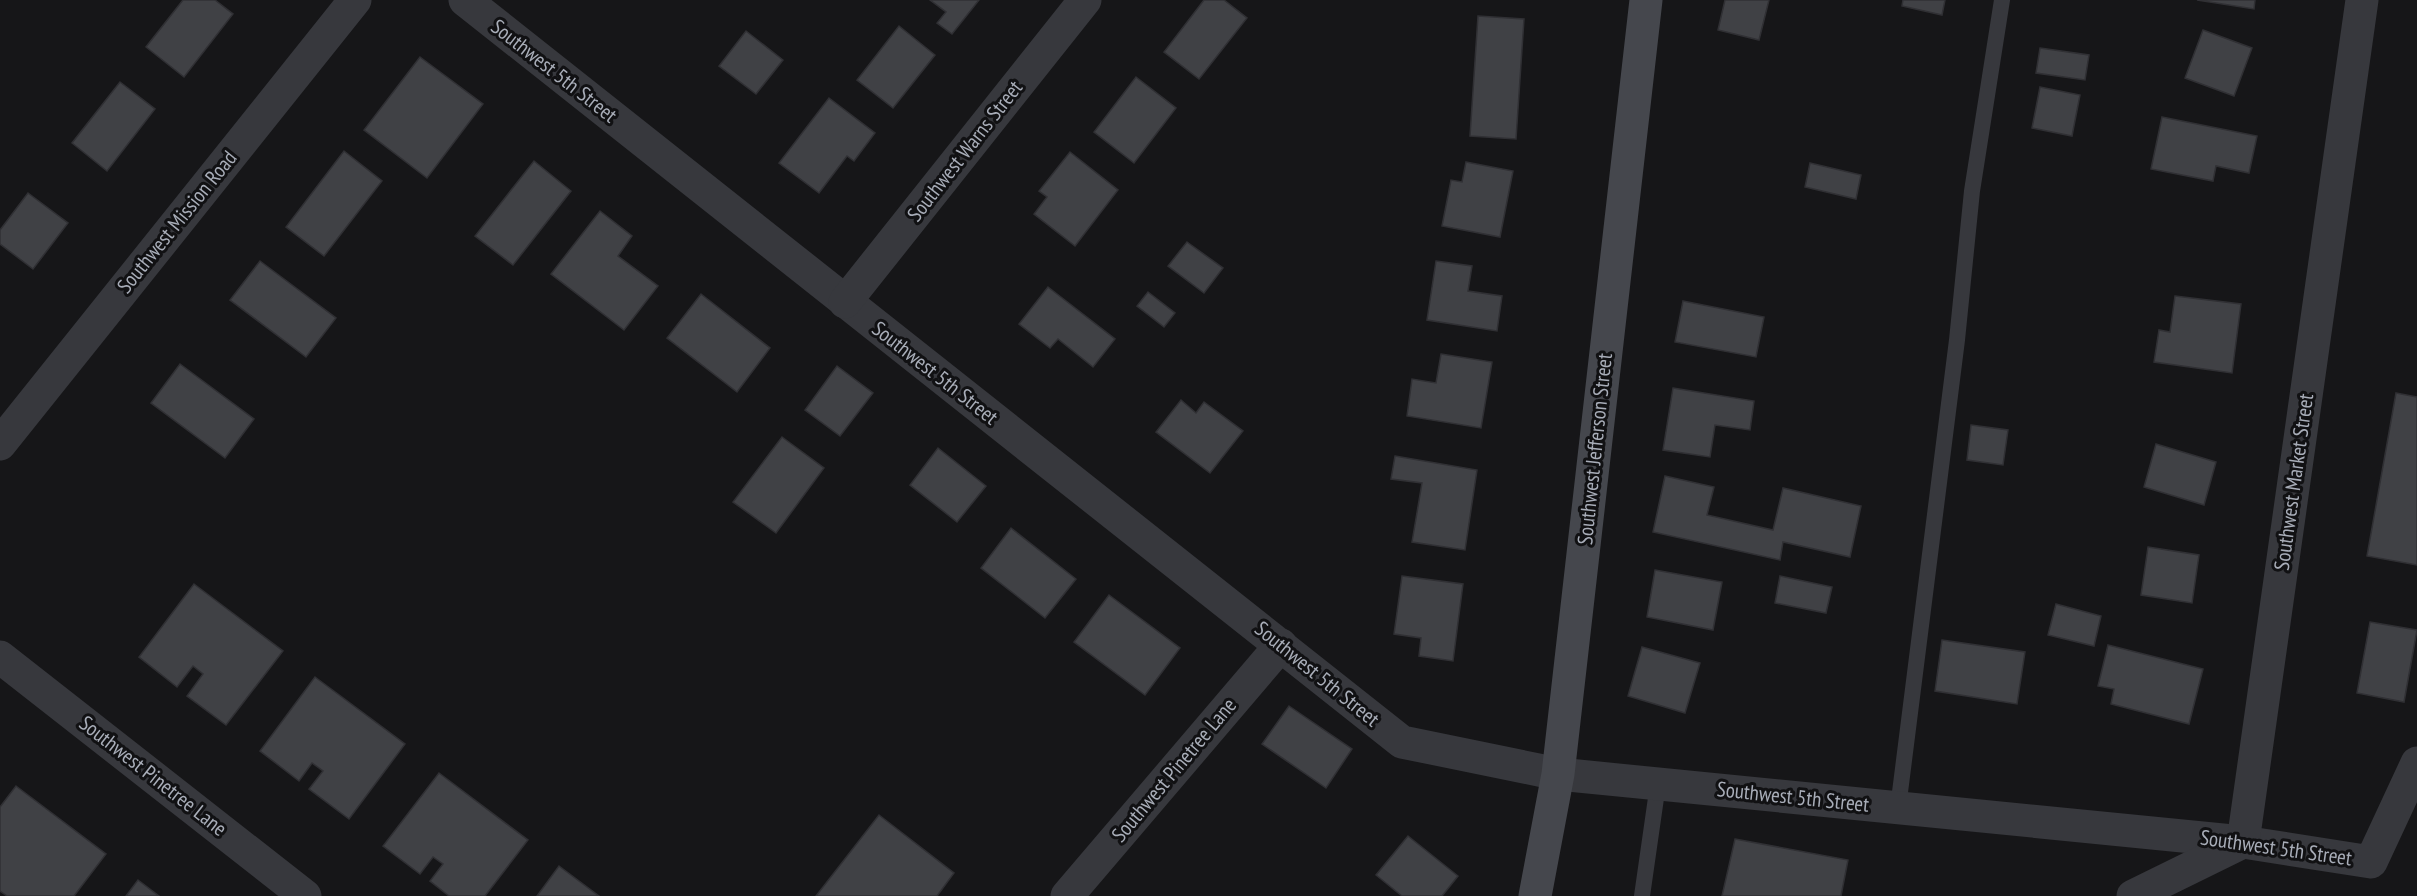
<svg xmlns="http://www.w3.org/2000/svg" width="2417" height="896" font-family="'PT Sans Narrow',sans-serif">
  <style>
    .building { fill: #404145; stroke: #303034; stroke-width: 1.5 }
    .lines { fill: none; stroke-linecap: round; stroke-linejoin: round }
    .service { stroke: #37383d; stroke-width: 16 }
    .minor { stroke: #37383d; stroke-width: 33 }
    .secondary { stroke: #45474d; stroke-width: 33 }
    .labels { text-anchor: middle; stroke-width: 6; stroke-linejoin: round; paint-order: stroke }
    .street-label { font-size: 21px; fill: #a8adb8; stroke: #111113 }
  </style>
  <rect width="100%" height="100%" fill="#161618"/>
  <g class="building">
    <polygon points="183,0 215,0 233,14 184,77 146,47"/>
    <polygon points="930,0 979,0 952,34 937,23 946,12"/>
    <polygon points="1204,0 1224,0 1247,18 1199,79 1164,52"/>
    <polygon points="1725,0 1769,0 1759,40 1718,30"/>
    <polygon points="1903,0 1945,0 1942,15 1902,6"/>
    <polygon points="2197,0 2255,0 2254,9"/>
    <polygon points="1478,16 1524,19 1516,139 1470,136"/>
    <polygon points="899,26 935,55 893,108 857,80"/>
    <polygon points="2203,30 2252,48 2234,96 2185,78"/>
    <polygon points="746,31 783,60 756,94 719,66"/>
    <polygon points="2040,48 2089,55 2085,80 2036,73"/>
    <polygon points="420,57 483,104 427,178 364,130"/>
    <polygon points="1136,77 1176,108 1134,163 1094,132"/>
    <polygon points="120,82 155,109 107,171 72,143"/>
    <polygon points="2040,87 2080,95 2072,136 2032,128"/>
    <polygon points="829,98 875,133 854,161 847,156 819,193 779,163"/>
    <polygon points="2162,117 2257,136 2249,173 2216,166 2213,181 2151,169"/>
    <polygon points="344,151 382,181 324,256 286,227"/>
    <polygon points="1070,152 1118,190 1075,246 1034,214 1047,197 1039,191"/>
    <polygon points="534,161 571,191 513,265 475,236"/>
    <polygon points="1466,162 1513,171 1500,237 1442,226 1451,180 1462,182"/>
    <polygon points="1810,163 1861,175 1856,199 1805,187"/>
    <polygon points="28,193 68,223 33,269 0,244 0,230"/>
    <polygon points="600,211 632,236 618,256 658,286 624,330 551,274"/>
    <polygon points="1187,242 1223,268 1204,293 1168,266"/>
    <polygon points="260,261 336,318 306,357 230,300"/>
    <polygon points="1436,261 1472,266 1468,291 1502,296 1497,331 1427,320"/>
    <polygon points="1048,287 1115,339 1093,367 1058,339 1050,348 1019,324"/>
    <polygon points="1148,292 1175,313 1164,327 1137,306"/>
    <polygon points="701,294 770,348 737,392 667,338"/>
    <polygon points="2175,296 2241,304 2232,373 2154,362 2159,330 2170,332"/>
    <polygon points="1683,301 1764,317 1756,357 1675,342"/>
    <polygon points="1441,354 1492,362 1481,428 1407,416 1412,379 1436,383"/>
    <polygon points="180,364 254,419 225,458 151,403"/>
    <polygon points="837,366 873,393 840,436 805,410"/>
    <polygon points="1673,388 1754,401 1750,430 1715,425 1710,457 1663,450"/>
    <polygon points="2396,393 2417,397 2417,565 2367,556"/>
    <polygon points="1181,400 1196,413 1204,402 1243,431 1210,473 1156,432"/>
    <polygon points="1971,425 2008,430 2003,465 1967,460"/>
    <polygon points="782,437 824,468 776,533 733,502"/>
    <polygon points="2156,444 2216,462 2204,505 2144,487"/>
    <polygon points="938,448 986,486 957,522 910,485"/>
    <polygon points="1395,456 1477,470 1465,550 1412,542 1422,483 1391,479"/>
    <polygon points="1665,476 1714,487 1707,515 1773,530 1783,488 1861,506 1850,557 1783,542 1780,560 1653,532"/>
    <polygon points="1011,528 1076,579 1045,618 981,568"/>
    <polygon points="2148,547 2199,555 2192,603 2141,595"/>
    <polygon points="1655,570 1722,582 1713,630 1647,617"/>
    <polygon points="1402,576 1463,584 1453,661 1419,656 1421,638 1394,634"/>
    <polygon points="1780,576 1832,587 1826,613 1775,603"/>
    <polygon points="194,584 283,651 226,725 187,696 203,674 193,666 177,687 139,657"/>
    <polygon points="1109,595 1180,648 1145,695 1074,642"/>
    <polygon points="2056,604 2101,616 2094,646 2048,635"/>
    <polygon points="2370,622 2417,630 2404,702 2357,693"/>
    <polygon points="1942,640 2025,652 2017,704 1935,691"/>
    <polygon points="2108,645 2203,669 2189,724 2111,704 2114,689 2098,686"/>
    <polygon points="1642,647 1700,663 1685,713 1628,696"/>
    <polygon points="315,677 405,744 349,819 309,789 323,771 312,763 299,781 260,751"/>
    <polygon points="1289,706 1352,749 1326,788 1262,744"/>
    <polygon points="439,773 528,840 485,896 449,896 430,881 443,864 433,857 420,874 383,846"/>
    <polygon points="16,786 106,854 74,896 7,896 0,891 0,807"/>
    <polygon points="879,815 954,873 937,896 816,896"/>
    <polygon points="1408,836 1458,876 1442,896 1402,896 1376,875"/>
    <polygon points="1735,839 1848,860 1841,896 1722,896"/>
    <polygon points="559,866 599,896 537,896"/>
    <polygon points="138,880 159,896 126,896"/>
  </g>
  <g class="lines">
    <g class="service">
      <polyline points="1898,808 1957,340 1972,191 2002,0"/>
      <polyline points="1642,896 1658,784"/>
    </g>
    <g class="minor">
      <polyline points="465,0 1402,742 1558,774 2243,842 2371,862 2417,763"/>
      <polyline points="845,302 1085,0"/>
      <polyline points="0,444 355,0"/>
      <polyline points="0,657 305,896"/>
      <polyline points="1067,896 1281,645"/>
      <polyline points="2133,896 2243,842 2362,0"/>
    </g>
    <polyline class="secondary" points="1535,896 1558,774 1646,0"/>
  </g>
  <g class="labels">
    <g class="street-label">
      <text transform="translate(554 71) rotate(38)" y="7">Southwest 5th Street</text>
      <text transform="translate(965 151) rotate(-52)" y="7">Southwest Warns Street</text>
      <text transform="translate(177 222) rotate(-51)" y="7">Southwest Mission Road</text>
      <text transform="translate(935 373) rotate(38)" y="7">Southwest 5th Street</text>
      <text transform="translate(1595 449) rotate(-84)" y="7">Southwest Jefferson Street</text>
      <text transform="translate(2294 482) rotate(-82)" y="7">Southwest Market Street</text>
      <text transform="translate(1317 674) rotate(39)" y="7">Southwest 5th Street</text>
      <text transform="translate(1174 770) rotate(-50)" y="7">Southwest Pinetree Lane</text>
      <text transform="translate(153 776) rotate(38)" y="7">Southwest Pinetree Lane</text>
      <text transform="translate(1793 797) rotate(6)" y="7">Southwest 5th Street</text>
      <text transform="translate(2276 848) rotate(8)" y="7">Southwest 5th Street</text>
    </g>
  </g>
</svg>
